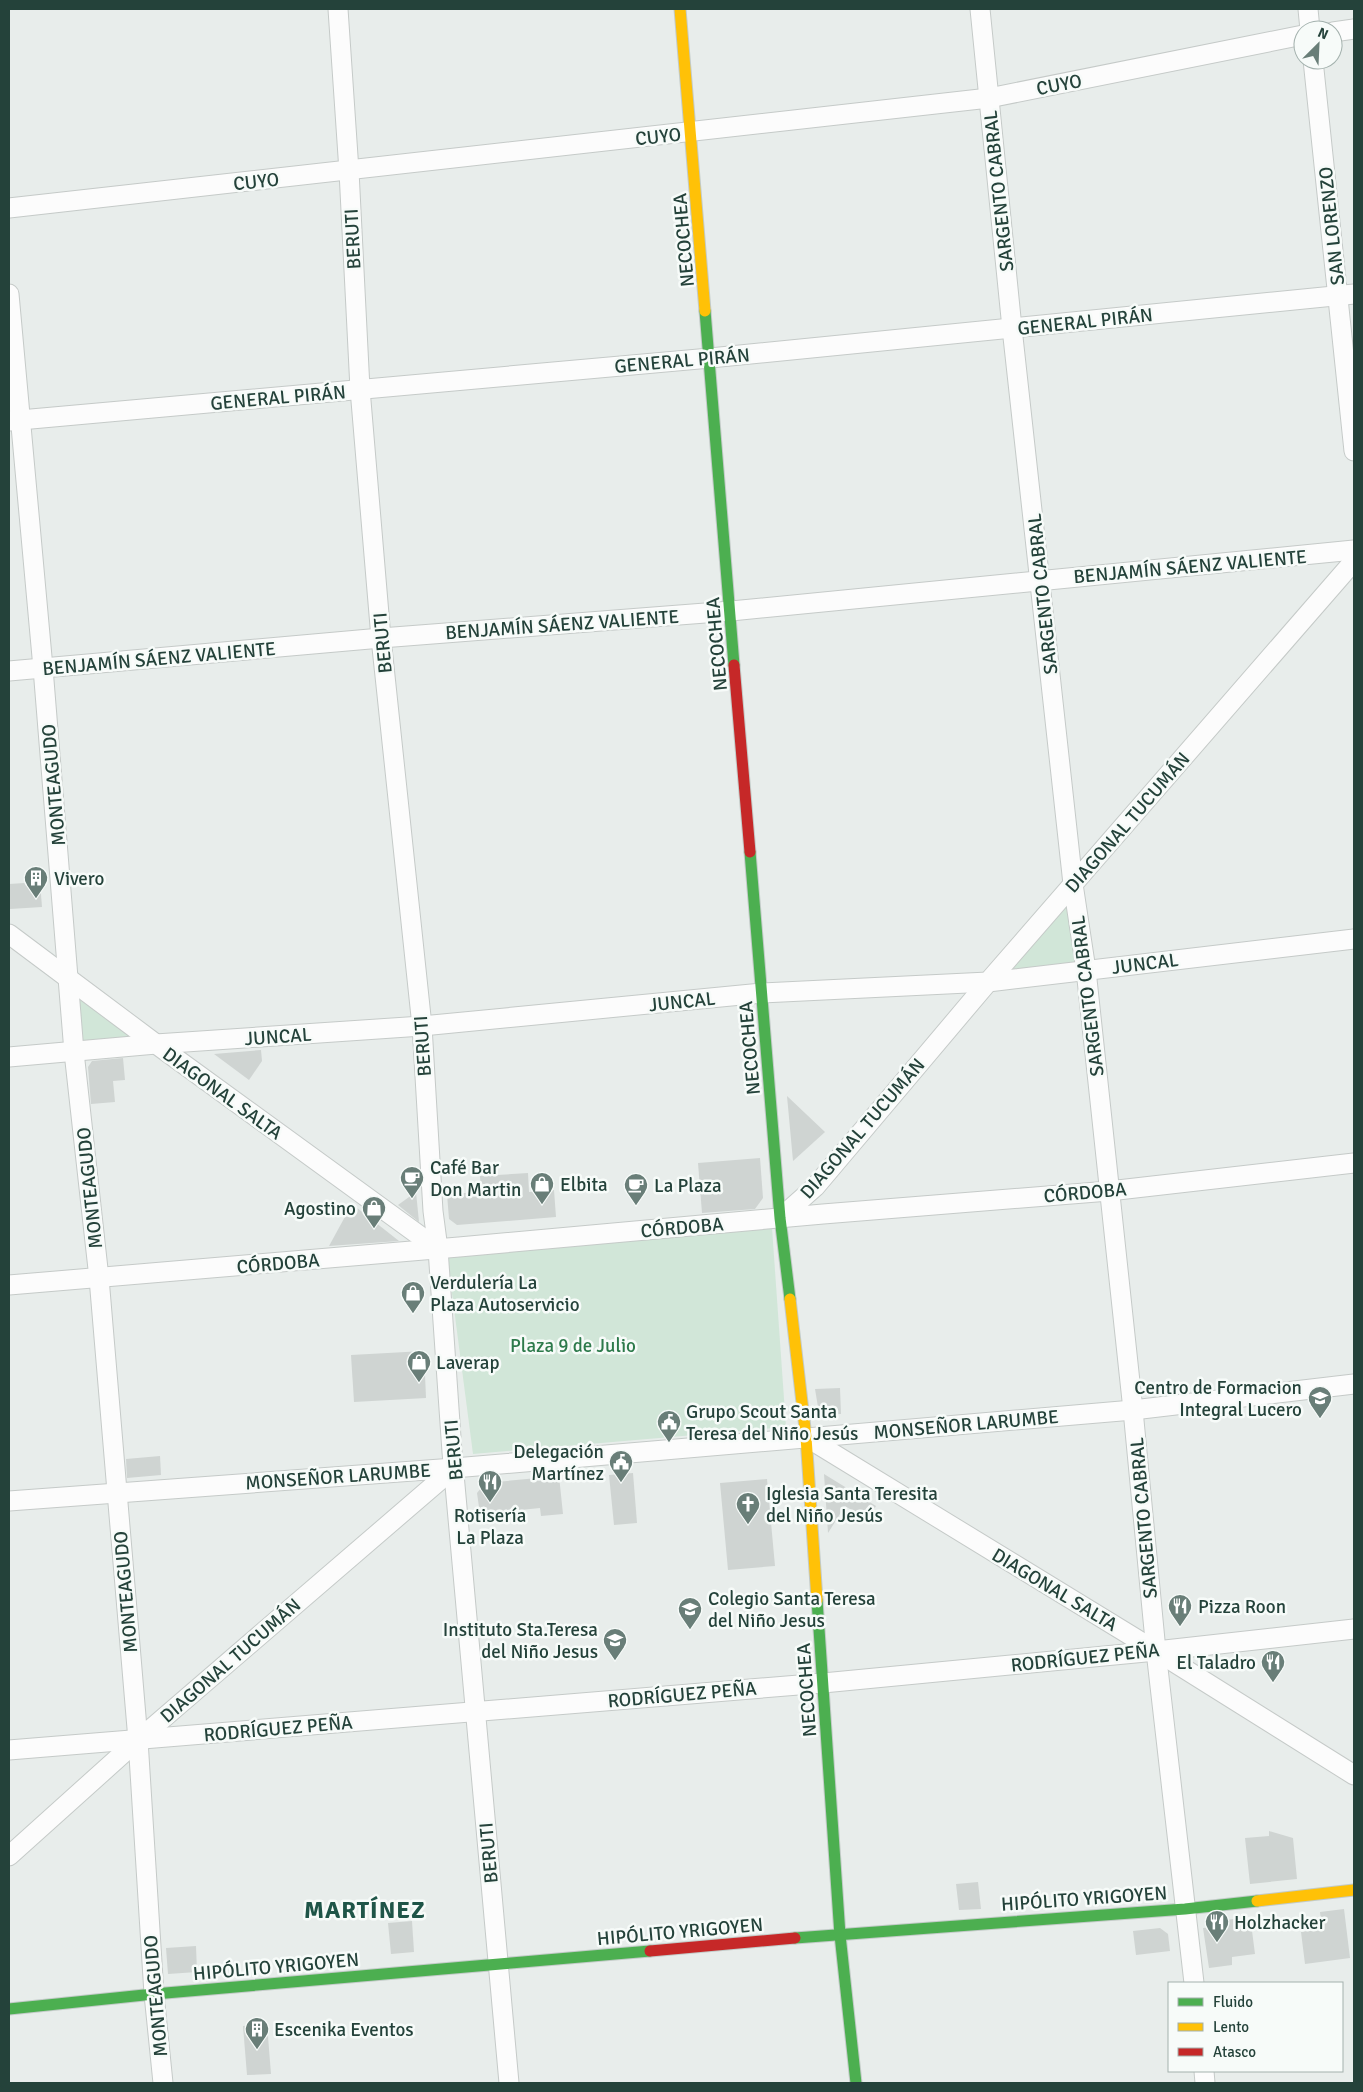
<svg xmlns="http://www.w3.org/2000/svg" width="1363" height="2092" font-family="Signika,sans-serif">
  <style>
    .green { fill: #d1e6d8 }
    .building { fill: #cfd4d2 }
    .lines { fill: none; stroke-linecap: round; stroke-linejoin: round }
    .street-casing { stroke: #c5cac8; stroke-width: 21 }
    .fast-casing { stroke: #c3cbc8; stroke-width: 13 }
    .slow-casing { stroke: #c3cbc8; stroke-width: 13 }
    .jam-casing { stroke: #c3cbc8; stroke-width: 13 }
    .street { stroke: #fcfcfc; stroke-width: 19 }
    .fast { stroke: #4caf50; stroke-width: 11 }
    .slow { stroke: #ffc107; stroke-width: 11 }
    .jam { stroke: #c62828; stroke-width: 11 }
    .labels { text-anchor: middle; stroke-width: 5; stroke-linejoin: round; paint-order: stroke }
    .street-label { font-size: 19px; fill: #24423a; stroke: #f7fbf9 }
    .poi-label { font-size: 19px; fill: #24423a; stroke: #f7fbf9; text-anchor: start }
    .park-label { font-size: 19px; fill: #2d7a4b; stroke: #f7fbf9 }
    .district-label { font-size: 24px; font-weight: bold; letter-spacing: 1px; fill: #1f5548; stroke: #f7fbf9 }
  </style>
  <rect width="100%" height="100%" fill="#e8edeb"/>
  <g class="green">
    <polygon points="1073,884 1086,970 988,982"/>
    <polygon points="68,979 156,1044 74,1052"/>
    <polygon points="772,1228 786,1427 473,1454 447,1255"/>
  </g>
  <g class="building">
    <polygon points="40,882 42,907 10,909 9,884"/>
    <polygon points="261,1050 262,1061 249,1080 214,1054"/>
    <polygon points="123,1058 125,1080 113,1081 115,1102 91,1104 88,1067 92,1061"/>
    <polygon points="787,1096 825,1132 793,1161"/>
    <polygon points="760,1158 763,1198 755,1209 702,1213 698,1163"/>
    <polygon points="528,1173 529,1192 554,1190 556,1217 457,1225 449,1219 447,1194 481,1192 480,1176"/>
    <polygon points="416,1192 419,1222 398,1205"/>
    <polygon points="352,1204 399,1241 329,1246"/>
    <polygon points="424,1351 426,1398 354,1402 351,1355"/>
    <polygon points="840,1388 841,1414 827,1414 818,1407 815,1389"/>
    <polygon points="160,1456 161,1475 127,1478 126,1459"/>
    <polygon points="633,1473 637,1523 614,1525 609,1475"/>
    <polygon points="824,1474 876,1506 868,1520 845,1506 828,1533"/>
    <polygon points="559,1476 563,1514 541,1516 540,1508 480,1514 477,1493 485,1483"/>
    <polygon points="767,1479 775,1566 728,1570 720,1483"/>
    <polygon points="1269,1831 1293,1838 1297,1879 1250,1884 1245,1838 1269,1836"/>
    <polygon points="978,1882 981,1909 959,1910 956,1884"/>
    <polygon points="1344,1909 1350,1958 1305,1964 1301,1932 1322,1929 1320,1912"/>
    <polygon points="1242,1918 1243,1925 1251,1923 1255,1954 1232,1957 1232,1965 1209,1968 1203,1928 1227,1925 1226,1920"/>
    <polygon points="412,1921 414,1952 391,1954 388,1923"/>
    <polygon points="1160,1928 1168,1934 1170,1951 1136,1955 1133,1931"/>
    <polygon points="196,1946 197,1972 168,1974 166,1948"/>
    <polygon points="267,2024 271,2074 247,2075 243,2026"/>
  </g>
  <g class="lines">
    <g class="street-casing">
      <g id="street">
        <polyline points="338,9 349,171 360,389 381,638 422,1026 433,1211 438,1249 452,1452 509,2083"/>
        <polyline points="980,9 1012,328 1073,884 1086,970 1133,1410 1156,1651 1194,1983"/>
        <polyline points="1308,9 1310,30"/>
        <polyline points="1333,32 1354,29"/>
        <polyline points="1313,60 1354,451"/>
        <polyline points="9,208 989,98 1303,35"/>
        <polyline points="9,294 43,668 74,1052 99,1278 138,1740 154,1994 163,2083"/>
        <polyline points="9,421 710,358 1354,294"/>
        <polyline points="9,671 381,638 731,611 1354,550"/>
        <polyline points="9,934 156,1044 438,1249"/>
        <polyline points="9,1057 156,1044 422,1026 762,993 988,982 1354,939"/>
        <polyline points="780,1218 815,1187 988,982 1354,561"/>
        <polyline points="9,1285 459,1247 823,1214 1109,1191 1354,1163"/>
        <polyline points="806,1437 1156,1651 1354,1775"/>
        <polyline points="9,1501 454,1468 1133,1410 1354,1384"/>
        <polyline points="9,1750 823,1683 1156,1651 1354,1629"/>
        <polyline points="9,1856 138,1740 454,1468"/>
        <polyline points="1204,2071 1205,2083"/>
      </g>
    </g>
    <g class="fast-casing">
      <g id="fast">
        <polyline points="705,311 734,665"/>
        <polyline points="750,852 780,1218 790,1299"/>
        <polyline points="817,1600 840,1935 856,2083"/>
        <polyline points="795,1938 1185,1909 1257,1901"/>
        <polyline points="9,2009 154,1994 650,1951"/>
      </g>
    </g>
    <g class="slow-casing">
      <g id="slow">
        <polyline points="680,9 705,311"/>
        <polyline points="790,1299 806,1437 817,1600"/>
        <polyline points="1257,1901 1354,1890"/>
      </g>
    </g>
    <g class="jam-casing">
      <g id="jam">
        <polyline points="734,665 750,852"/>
        <polyline points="650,1951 795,1938"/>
      </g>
    </g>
    <use href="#street" class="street"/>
    <use href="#fast" class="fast"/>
    <use href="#slow" class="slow"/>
    <use href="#jam" class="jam"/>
  </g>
  <defs>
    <g id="building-pin" transform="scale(1.25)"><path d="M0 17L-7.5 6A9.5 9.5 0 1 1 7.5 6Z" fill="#697e78" stroke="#f7fbf9"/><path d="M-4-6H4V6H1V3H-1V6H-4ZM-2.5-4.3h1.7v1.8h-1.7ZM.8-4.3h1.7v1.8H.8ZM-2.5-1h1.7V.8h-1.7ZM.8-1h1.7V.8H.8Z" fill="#fff"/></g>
    <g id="cafe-pin" transform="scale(1.25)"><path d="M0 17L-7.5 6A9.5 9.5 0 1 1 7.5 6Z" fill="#697e78" stroke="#f7fbf9"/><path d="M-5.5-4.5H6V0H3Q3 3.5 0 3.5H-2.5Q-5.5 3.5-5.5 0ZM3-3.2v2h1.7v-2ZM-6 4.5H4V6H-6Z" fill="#fff"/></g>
    <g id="shop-pin" transform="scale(1.25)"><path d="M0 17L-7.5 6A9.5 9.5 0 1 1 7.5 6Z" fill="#697e78" stroke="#f7fbf9"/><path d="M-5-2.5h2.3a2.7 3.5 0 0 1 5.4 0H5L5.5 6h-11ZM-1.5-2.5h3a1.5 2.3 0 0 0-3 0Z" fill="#fff"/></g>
    <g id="school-pin" transform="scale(1.25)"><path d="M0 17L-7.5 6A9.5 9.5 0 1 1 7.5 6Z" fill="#697e78" stroke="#f7fbf9"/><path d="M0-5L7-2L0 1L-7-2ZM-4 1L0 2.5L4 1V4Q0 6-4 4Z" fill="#fff"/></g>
    <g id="civic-pin" transform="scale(1.25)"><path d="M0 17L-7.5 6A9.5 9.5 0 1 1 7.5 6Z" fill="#697e78" stroke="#f7fbf9"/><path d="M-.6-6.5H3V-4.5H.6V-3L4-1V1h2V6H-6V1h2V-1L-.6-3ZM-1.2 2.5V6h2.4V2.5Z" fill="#fff"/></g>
    <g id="restaurant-pin" transform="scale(1.25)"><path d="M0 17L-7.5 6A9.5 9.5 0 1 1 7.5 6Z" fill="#697e78" stroke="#f7fbf9"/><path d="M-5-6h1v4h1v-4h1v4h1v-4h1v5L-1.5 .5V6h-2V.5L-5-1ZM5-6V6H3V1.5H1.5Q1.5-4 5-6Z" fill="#fff"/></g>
    <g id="church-pin" transform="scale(1.25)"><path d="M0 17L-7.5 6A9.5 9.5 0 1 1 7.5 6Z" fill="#697e78" stroke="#f7fbf9"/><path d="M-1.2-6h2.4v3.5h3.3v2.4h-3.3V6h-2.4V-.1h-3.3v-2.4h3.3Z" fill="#fff"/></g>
  </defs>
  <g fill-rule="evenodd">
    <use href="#building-pin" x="36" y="878"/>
    <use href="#cafe-pin" x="412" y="1178"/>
    <use href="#shop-pin" x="542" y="1184"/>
    <use href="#cafe-pin" x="636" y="1185"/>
    <use href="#shop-pin" x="374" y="1208"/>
    <use href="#shop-pin" x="413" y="1293"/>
    <use href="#shop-pin" x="419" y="1362"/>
    <use href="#school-pin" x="1320" y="1398"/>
    <use href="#civic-pin" x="669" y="1422"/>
    <use href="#civic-pin" x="621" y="1462"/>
    <use href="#restaurant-pin" x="490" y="1482"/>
    <use href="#church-pin" x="748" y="1504"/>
    <use href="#restaurant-pin" x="1180" y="1606"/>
    <use href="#school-pin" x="690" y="1609"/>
    <use href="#school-pin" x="615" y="1640"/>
    <use href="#restaurant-pin" x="1273" y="1662"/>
    <use href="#restaurant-pin" x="1217" y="1922"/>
    <use href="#building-pin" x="257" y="2029"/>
  </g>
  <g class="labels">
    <g class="street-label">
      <text transform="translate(1059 84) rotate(-11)" y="7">CUYO</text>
      <text transform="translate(658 136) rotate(-6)" y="7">CUYO</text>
      <text transform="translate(256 181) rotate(-6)" y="7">CUYO</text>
      <text transform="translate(998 191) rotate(-96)" y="7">SARGENTO CABRAL</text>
      <text transform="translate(1331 226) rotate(-96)" y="7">SAN LORENZO</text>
      <text transform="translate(352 239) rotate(-93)" y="7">BERUTI</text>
      <text transform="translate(683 240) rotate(-95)" y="7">NECOCHEA</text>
      <text transform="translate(1085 321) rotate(-6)" y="7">GENERAL PIRÁN</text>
      <text transform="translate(682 360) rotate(-5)" y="7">GENERAL PIRÁN</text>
      <text transform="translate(278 397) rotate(-5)" y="7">GENERAL PIRÁN</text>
      <text transform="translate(1190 566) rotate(-5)" y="7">BENJAMÍN SÁENZ VALIENTE</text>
      <text transform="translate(1042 594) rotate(-96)" y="7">SARGENTO CABRAL</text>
      <text transform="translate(562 624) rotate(-4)" y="7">BENJAMÍN SÁENZ VALIENTE</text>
      <text transform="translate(382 643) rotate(-95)" y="7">BERUTI</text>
      <text transform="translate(716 644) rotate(-95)" y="7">NECOCHEA</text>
      <text transform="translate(159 658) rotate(-5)" y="7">BENJAMÍN SÁENZ VALIENTE</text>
      <text transform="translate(53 785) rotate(-95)" y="7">MONTEAGUDO</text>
      <text transform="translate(1127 822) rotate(-49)" y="7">DIAGONAL TUCUMÁN</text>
      <text transform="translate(1145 963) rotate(-7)" y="7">JUNCAL</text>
      <text transform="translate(1087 996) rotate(-97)" y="7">SARGENTO CABRAL</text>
      <text transform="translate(682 1001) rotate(-6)" y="7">JUNCAL</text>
      <text transform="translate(278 1036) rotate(-4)" y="7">JUNCAL</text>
      <text transform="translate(422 1046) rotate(-94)" y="7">BERUTI</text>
      <text transform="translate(749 1048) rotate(-95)" y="7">NECOCHEA</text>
      <text transform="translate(223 1093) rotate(36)" y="7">DIAGONAL SALTA</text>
      <text transform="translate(862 1128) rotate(-49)" y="7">DIAGONAL TUCUMÁN</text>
      <text transform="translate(89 1188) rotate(-96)" y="7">MONTEAGUDO</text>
      <text transform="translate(1085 1192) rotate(-5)" y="7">CÓRDOBA</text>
      <text transform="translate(682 1227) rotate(-5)" y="7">CÓRDOBA</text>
      <text transform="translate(278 1263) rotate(-5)" y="7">CÓRDOBA</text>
      <text transform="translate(966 1424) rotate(-5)" y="7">MONSEÑOR LARUMBE</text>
      <text transform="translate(453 1450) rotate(-95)" y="7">BERUTI</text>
      <text transform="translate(338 1476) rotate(-4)" y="7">MONSEÑOR LARUMBE</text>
      <text transform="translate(1143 1518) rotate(-95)" y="7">SARGENTO CABRAL</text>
      <text transform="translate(1055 1589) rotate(31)" y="7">DIAGONAL SALTA</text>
      <text transform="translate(125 1592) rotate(-95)" y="7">MONTEAGUDO</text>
      <text transform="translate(1085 1657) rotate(-6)" y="7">RODRÍGUEZ PEÑA</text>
      <text transform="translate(230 1660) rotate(-41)" y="7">DIAGONAL TUCUMÁN</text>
      <text transform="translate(806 1690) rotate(-94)" y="7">NECOCHEA</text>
      <text transform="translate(682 1694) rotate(-5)" y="7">RODRÍGUEZ PEÑA</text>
      <text transform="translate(278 1728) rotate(-5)" y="7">RODRÍGUEZ PEÑA</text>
      <text transform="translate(488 1853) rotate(-95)" y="7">BERUTI</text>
      <text transform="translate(1084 1898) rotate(-4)" y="7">HIPÓLITO YRIGOYEN</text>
      <text transform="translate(680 1931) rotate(-5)" y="7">HIPÓLITO YRIGOYEN</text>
      <text transform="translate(276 1966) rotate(-5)" y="7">HIPÓLITO YRIGOYEN</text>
      <text transform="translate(155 1996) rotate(-95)" y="7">MONTEAGUDO</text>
    </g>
    <g class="poi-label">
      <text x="54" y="885">Vivero</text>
      <text x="430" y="1174">Café Bar<tspan x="430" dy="22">Don Martin</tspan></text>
      <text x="560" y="1191">Elbita</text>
      <text x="654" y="1192">La Plaza</text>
      <text x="356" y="1215" text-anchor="end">Agostino</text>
      <text x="430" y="1289">Verdulería La<tspan x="430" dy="22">Plaza Autoservicio</tspan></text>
      <text x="436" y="1369">Laverap</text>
      <text x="1302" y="1394" text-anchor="end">Centro de Formacion<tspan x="1302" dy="22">Integral Lucero</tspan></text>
      <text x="686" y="1418">Grupo Scout Santa<tspan x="686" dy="22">Teresa del Niño Jesús</tspan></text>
      <text x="604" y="1458" text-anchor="end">Delegación<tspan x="604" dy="22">Martínez</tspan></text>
      <text x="766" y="1500">Iglesia Santa Teresita<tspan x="766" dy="22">del Niño Jesús</tspan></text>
      <text x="490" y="1522" text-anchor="middle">Rotisería<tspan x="490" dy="22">La Plaza</tspan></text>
      <text x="708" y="1605">Colegio Santa Teresa<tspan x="708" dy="22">del Niño Jesus</tspan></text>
      <text x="1198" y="1613">Pizza Roon</text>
      <text x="598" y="1636" text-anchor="end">Instituto Sta.Teresa<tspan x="598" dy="22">del Niño Jesus</tspan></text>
      <text x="1256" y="1669" text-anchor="end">El Taladro</text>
      <text x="1234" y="1929">Holzhacker</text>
      <text x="274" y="2036">Escenika Eventos</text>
    </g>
    <g class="park-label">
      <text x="573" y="1352">Plaza 9 de Julio</text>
    </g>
    <g class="district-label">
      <text x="365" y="1918">MARTÍNEZ</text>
    </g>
  </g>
  <rect width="1363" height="2092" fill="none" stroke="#24423a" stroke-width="20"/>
  <rect x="1168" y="1982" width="175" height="90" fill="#f7fbf9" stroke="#a3b1ad"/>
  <rect x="1178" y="1998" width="25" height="8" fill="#4caf50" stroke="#a3b1ad"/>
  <text x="1213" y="2007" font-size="15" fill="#24423a">Fluido</text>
  <rect x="1178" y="2023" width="25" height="8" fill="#ffc107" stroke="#a3b1ad"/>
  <text x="1213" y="2032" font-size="15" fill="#24423a">Lento</text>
  <rect x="1178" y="2048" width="25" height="8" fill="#c62828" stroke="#a3b1ad"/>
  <text x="1213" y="2057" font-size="15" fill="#24423a">Atasco</text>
  <g transform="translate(1318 45) rotate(24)"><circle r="24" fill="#f7fbf9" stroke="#a3b1ad"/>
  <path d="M0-4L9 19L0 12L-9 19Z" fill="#697e78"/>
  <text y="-8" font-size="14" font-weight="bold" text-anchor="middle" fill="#24423a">N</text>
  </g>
</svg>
